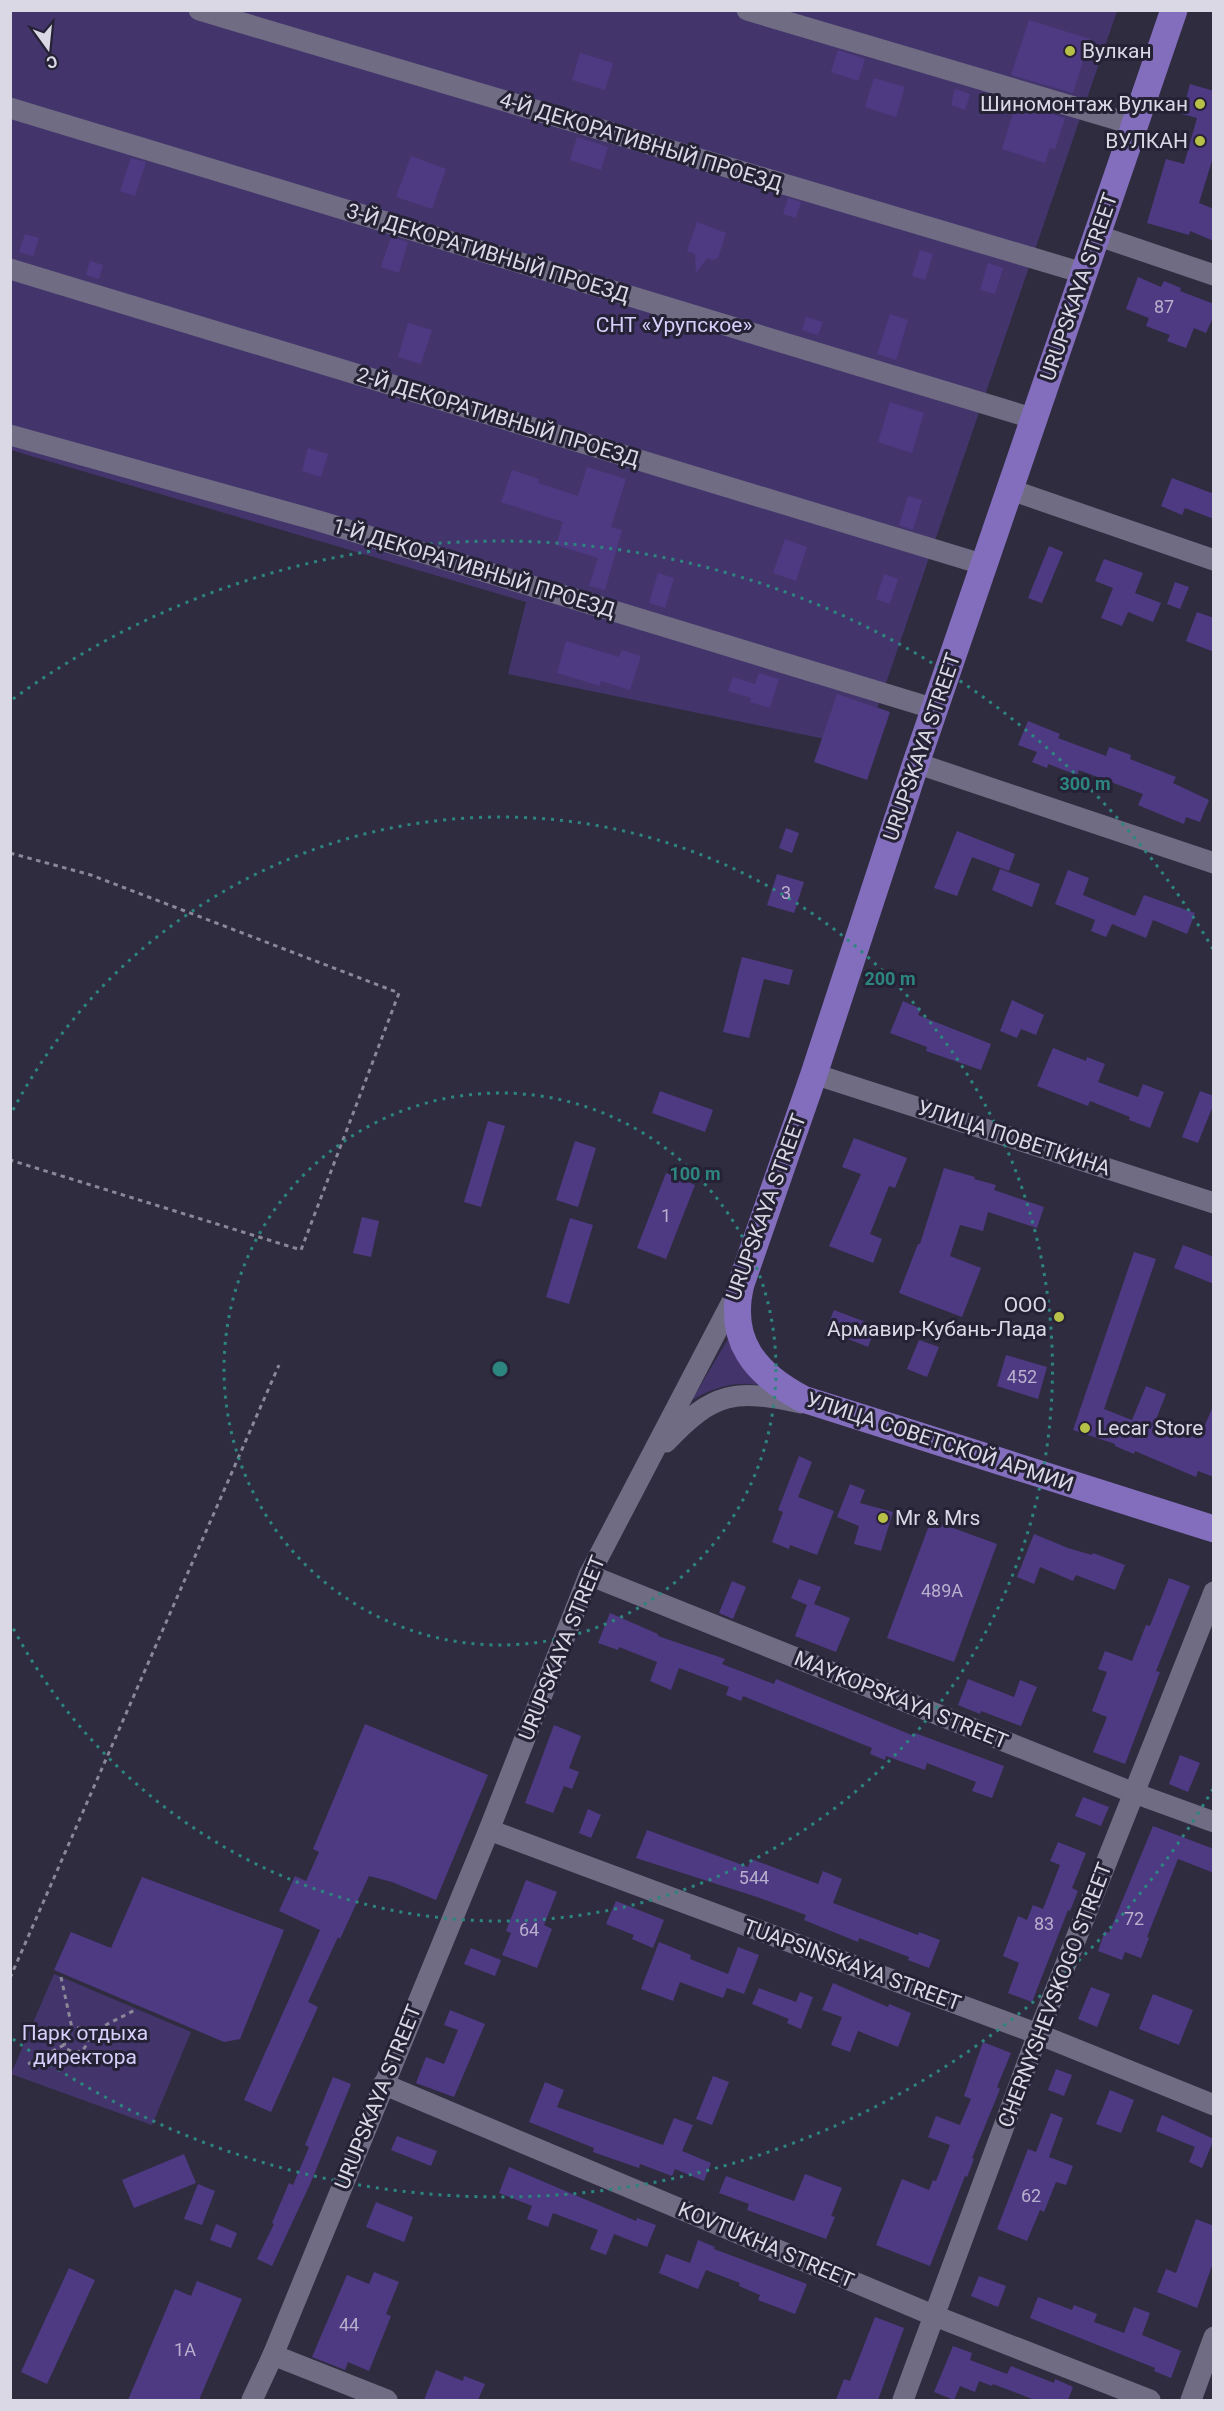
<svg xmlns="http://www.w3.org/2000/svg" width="1224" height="2411" font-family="Roboto,sans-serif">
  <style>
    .green { fill: #43356c }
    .building { fill: #4e3983 }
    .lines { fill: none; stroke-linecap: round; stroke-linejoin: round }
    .path { stroke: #8a8797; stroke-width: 3; stroke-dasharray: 4.5 4.5; stroke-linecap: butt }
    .minor { stroke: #706c83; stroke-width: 21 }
    .major { stroke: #836ebe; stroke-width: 27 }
    .ring { fill: none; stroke: #2d8580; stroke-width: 3; stroke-dasharray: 3 6 }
    .poi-dot { fill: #b8c147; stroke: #262235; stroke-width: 2 }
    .labels { text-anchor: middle; stroke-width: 6; stroke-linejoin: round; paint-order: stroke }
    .number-label { font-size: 18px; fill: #b7b0cc }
    .poi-label { font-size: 21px; fill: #dad8e5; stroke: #262235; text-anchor: start }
    .street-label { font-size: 21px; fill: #dad8e5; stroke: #262235 }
    .park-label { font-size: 21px; fill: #d7cffb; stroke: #262235 }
    .centre { fill: #2d8580; stroke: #262235; stroke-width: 3 }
    .ring-label { font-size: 18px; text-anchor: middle; font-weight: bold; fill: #2d8580; stroke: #262235; stroke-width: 6; stroke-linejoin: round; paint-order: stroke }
  </style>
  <rect width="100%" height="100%" fill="#302c40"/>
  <g class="green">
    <polygon points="10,11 1117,11 864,747 508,674 526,602 11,450"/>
    <path d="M728,1339L740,1363L757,1385C733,1381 713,1388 692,1400Z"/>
    <polygon points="54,1974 191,2032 152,2125 11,2074"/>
  </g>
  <g class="building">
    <polygon points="1029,20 1090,39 1073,93 1011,75"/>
    <polygon points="838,50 865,59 858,81 831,72"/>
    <polygon points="580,53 613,63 605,90 572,80"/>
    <polygon points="874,78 905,87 896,117 865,107"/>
    <polygon points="1190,84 1214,91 1214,154 1199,203 1214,209 1214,241 1190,231 1189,235 1147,223 1166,159 1184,164 1197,118 1182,114"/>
    <polygon points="955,89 970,94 965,110 951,105"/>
    <polygon points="1016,103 1065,118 1055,149 1050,148 1045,163 1002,149"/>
    <polygon points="577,137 608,147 601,170 570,160"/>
    <polygon points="411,156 446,169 432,209 396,197"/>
    <polygon points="131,158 146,162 135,196 120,191"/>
    <polygon points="788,198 801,202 796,218 783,214"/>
    <polygon points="697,222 726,233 718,258 712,260 707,258 696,273 695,254 687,251"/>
    <polygon points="25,234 39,238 33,256 19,252"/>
    <polygon points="391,237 408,242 399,273 381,267"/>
    <polygon points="920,250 933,254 925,280 912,276"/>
    <polygon points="90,261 103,265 99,279 86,275"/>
    <polygon points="988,263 1003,268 995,294 980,290"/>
    <polygon points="1138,277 1161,287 1164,281 1181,288 1180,291 1214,304 1214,315 1206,333 1194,328 1186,348 1167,341 1170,335 1146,326 1149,318 1126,309"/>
    <polygon points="890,314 908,320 896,360 877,354"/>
    <polygon points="806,317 823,322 818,335 802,330"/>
    <polygon points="408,323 432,330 421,364 398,357"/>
    <polygon points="890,402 924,413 912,453 878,442"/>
    <polygon points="308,448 328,454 321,477 302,471"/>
    <polygon points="587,467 626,479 611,527 622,530 605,590 589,586 598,558 556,545 563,522 501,502 512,470 539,479 538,483 578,496"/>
    <polygon points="1172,478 1214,494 1214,519 1185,508 1182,515 1161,506"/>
    <polygon points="908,496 922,500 913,530 899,525"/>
    <polygon points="785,539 807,547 796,581 773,573"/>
    <polygon points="1049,546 1063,552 1042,603 1028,598"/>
    <polygon points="1104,559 1143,573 1135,593 1161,603 1153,622 1128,612 1122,626 1101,618 1113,588 1095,581"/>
    <polygon points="658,573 674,578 665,608 649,603"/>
    <polygon points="884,574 898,579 890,604 876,599"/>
    <polygon points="1175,582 1189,587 1180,609 1167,604"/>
    <polygon points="1197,612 1214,618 1214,652 1186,641"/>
    <polygon points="566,641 619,657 622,650 641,656 630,690 601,681 600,686 557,673"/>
    <polygon points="759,673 779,679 770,708 750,702 751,698 728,691 733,677 755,684"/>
    <polygon points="837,694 890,712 867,780 814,762"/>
    <polygon points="1028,721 1060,734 1058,738 1106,756 1109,747 1131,755 1130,759 1176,777 1173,783 1209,800 1200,822 1186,817 1184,824 1169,818 1138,805 1143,794 1079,770 1077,775 1048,764 1047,768 1032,762 1037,752 1018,745"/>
    <polygon points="786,828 799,833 792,853 779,848"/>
    <polygon points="957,831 1015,854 1009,871 972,857 957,896 934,888"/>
    <polygon points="1000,869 1040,884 1032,907 992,890"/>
    <polygon points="1068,870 1089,878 1083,895 1135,916 1144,895 1195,913 1187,934 1153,920 1146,938 1112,924 1106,937 1091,931 1095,920 1055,904"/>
    <polygon points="777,874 804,882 794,913 767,905"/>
    <polygon points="742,957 793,970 789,985 764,979 749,1038 723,1032"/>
    <polygon points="1012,1000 1044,1015 1036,1035 1021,1029 1017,1038 1000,1031"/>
    <polygon points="903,1001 921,1009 918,1015 991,1044 981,1070 926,1051 927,1047 890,1033"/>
    <polygon points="1053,1048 1086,1061 1087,1057 1105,1064 1098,1082 1138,1097 1143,1084 1164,1092 1150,1128 1129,1120 1130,1117 1090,1101 1088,1106 1037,1086"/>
    <polygon points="660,1091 713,1110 705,1132 652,1113"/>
    <polygon points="1200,1091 1214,1096 1214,1103 1198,1143 1182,1137"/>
    <polygon points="488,1121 505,1126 481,1207 464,1202"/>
    <polygon points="854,1138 907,1158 895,1188 889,1186 870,1234 882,1239 873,1263 829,1246 861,1174 842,1167"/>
    <polygon points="575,1141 596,1148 578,1207 556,1200"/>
    <polygon points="944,1168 975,1177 974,1179 996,1185 994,1190 1044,1207 1037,1228 988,1212 983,1231 960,1225 950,1256 981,1268 962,1317 899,1293 918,1244 920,1244"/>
    <polygon points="666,1173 695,1185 666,1259 637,1248"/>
    <polygon points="362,1217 379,1221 371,1257 353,1253"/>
    <polygon points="570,1218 593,1225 569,1304 546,1297"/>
    <polygon points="1183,1245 1214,1257 1214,1284 1174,1268"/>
    <polygon points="1134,1252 1156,1259 1104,1409 1132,1420 1146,1386 1166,1394 1155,1422 1199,1439 1214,1404 1214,1477 1198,1471 1196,1477 1135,1451 1134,1454 1115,1446 1115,1444 1073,1430"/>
    <polygon points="834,1310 876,1326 868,1347 826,1330"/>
    <polygon points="919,1340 939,1347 927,1377 907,1369"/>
    <polygon points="1006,1355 1047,1367 1038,1399 997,1386"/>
    <polygon points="799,1456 812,1462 798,1497 834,1511 817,1555 790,1545 789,1549 772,1542 783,1512 778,1510"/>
    <polygon points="850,1484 865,1490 860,1503 893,1512 881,1551 854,1544 859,1526 837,1517"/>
    <polygon points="931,1520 997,1544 954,1662 887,1638"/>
    <polygon points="1034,1534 1068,1548 1092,1555 1093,1553 1125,1565 1115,1590 1076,1575 1073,1581 1040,1567 1034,1584 1017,1577"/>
    <polygon points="1169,1578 1190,1586 1156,1671 1160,1672 1125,1764 1093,1752 1107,1717 1092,1711 1107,1672 1098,1669 1105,1651 1132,1661 1146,1625 1150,1626"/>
    <polygon points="799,1579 821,1587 814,1604 850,1618 836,1652 795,1636 807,1605 791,1598"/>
    <polygon points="732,1581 746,1587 733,1619 719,1613"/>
    <polygon points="610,1613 658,1634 658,1636 725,1659 722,1664 774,1684 776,1679 914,1736 915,1733 1004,1766 992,1798 972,1791 976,1782 927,1763 925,1770 886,1756 885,1760 870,1754 872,1748 743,1696 741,1701 726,1695 729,1687 679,1668 671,1690 650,1681 657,1662 619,1647 618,1650 598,1643"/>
    <polygon points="968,1679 1014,1697 1020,1680 1037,1687 1021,1726 981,1711 980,1714 958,1705"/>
    <polygon points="365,1724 488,1775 436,1900 392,1882 369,1876 340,1939 338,1937 308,2002 318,2007 271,2112 244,2100 320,1930 279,1911 295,1876 306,1881 319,1852 313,1849"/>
    <polygon points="554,1725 581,1736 569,1768 579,1772 572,1789 564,1786 553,1813 525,1803"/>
    <polygon points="1180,1755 1200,1763 1188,1792 1169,1784"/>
    <polygon points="1083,1797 1109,1807 1101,1826 1075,1816"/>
    <polygon points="588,1809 601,1815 591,1838 579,1833"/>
    <polygon points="1153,1826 1214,1849 1214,1873 1178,1859 1147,1937 1149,1938 1141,1958 1125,1952 1122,1960 1098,1951 1105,1931 1109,1933"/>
    <polygon points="647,1830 748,1867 751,1859 818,1884 823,1871 842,1879 833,1903 918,1935 919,1932 940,1940 929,1968 908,1960 909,1957 859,1938 858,1942 804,1920 806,1915 757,1897 636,1858"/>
    <polygon points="1058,1842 1086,1853 1072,1888 1078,1891 1070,1911 1068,1910 1032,2002 1008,1993 1019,1963 1003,1956 1018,1916 1027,1920 1033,1905 1043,1909 1060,1865 1050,1861"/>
    <polygon points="142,1877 284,1930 240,2039 224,2042 54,1970 71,1932 111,1948"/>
    <polygon points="526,1880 557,1892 544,1925 552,1929 537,1968 502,1955 511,1933 506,1931"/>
    <polygon points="616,1901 664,1920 653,1948 632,1939 634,1935 606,1924"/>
    <polygon points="659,1942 691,1955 690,1959 728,1974 738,1947 759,1955 744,1994 727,1988 723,1998 680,1982 673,2001 641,1989"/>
    <polygon points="471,1948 501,1960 495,1976 464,1964"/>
    <polygon points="833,1983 888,2007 889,2004 911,2013 898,2047 858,2031 850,2052 831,2045 842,2017 822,2010"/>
    <polygon points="1091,1987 1110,1994 1097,2027 1078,2019"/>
    <polygon points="759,1988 796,2002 800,1992 813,1997 801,2029 787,2023 789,2019 752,2004"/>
    <polygon points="1153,1994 1193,2010 1179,2045 1139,2029"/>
    <polygon points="450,2010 485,2024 454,2097 416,2083 426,2057 444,2064 458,2030 444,2025"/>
    <polygon points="983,2042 1011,2053 997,2087 1000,2089 972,2158 974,2159 967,2177 965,2176 930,2266 876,2245 902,2179 929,2190 933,2180 936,2181 950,2145 928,2137 936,2116 960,2125 971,2099 964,2096"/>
    <polygon points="1056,2069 1072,2075 1064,2096 1048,2090"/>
    <polygon points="713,2076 729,2082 712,2125 696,2119"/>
    <polygon points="333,2077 351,2084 311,2182 272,2266 257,2259 274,2224 272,2223 289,2183 293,2185 309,2147 305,2145"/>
    <polygon points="545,2082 564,2090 557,2107 663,2145 674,2118 693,2125 682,2151 711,2163 704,2181 675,2169 672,2176 640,2164 639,2168 610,2158 593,2152 594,2148 529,2122"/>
    <polygon points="1110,2090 1134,2100 1121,2133 1096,2124"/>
    <polygon points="1051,2113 1063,2118 1049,2157 1073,2166 1066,2185 1056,2182 1044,2212 1040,2210 1027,2241 997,2229 1028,2149 1036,2152"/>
    <polygon points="1162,2115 1214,2139 1202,2168 1189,2162 1195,2147 1156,2131"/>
    <polygon points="397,2136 437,2151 431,2166 391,2150"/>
    <polygon points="184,2154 196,2183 134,2208 122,2180"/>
    <polygon points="509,2167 636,2221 637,2218 656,2225 647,2247 614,2234 606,2255 590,2249 598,2230 553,2213 548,2227 527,2219 532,2206 499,2193"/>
    <polygon points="805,2174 842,2188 831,2216 835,2217 826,2239 747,2210 749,2204 719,2193 726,2176 794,2201"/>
    <polygon points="198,2184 215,2191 202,2225 184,2219"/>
    <polygon points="376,2202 413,2217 404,2242 366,2227"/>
    <polygon points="1196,2219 1214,2226 1214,2260 1197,2308 1157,2292 1166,2269 1176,2273"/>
    <polygon points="216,2224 237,2233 231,2248 210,2240"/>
    <polygon points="698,2240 715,2247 714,2249 807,2284 795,2314 758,2300 760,2295 739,2286 740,2283 706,2270 698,2289 659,2273 666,2254 690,2263"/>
    <polygon points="69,2268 95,2280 47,2384 21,2372"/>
    <polygon points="374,2272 399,2282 386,2314 391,2316 369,2371 348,2362 345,2370 312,2357 347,2275 369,2284"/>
    <polygon points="979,2276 1006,2286 998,2307 971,2296"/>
    <polygon points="197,2281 242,2299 199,2400 128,2400 175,2289 191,2296"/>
    <polygon points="1038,2297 1072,2310 1074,2305 1097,2314 1094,2322 1124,2333 1134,2307 1150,2313 1142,2335 1181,2351 1171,2378 1154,2371 1155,2368 1030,2318"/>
    <polygon points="875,2317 904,2328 878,2400 836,2400 844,2379 850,2381"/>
    <polygon points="953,2346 972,2353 970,2360 1007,2374 1011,2366 1054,2383 1055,2379 1073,2387 1068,2400 1035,2400 993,2384 992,2386 979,2381 975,2392 960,2386 954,2400 934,2392"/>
    <polygon points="436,2370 463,2381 464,2376 485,2384 478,2400 424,2400"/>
  </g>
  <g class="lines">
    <g class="path">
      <polyline points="10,853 91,875 399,993 301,1250 10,1160"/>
      <polyline points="61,1977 72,2028"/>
      <polyline points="10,1978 279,1365"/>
      <polyline points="88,2034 82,2028 72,2028 63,2036 65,2048 73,2052 82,2051 88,2043 88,2034 137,2009"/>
      <polyline points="28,2064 64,2045"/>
    </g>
    <g class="minor">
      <polyline points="199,10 1083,273"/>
      <polyline points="747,10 1135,125"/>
      <polyline points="10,108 1035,419"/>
      <polyline points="1096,235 1214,275"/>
      <polyline points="10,269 985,565"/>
      <polyline points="10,435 319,521 935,709"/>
      <polyline points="1011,490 1214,560"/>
      <polyline points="916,763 1214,863"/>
      <polyline points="814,1074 1214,1203"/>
      <path d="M666,1442C714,1391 735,1389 801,1403"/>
      <polyline points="589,1575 1134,1793 1214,1822"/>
      <polyline points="489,1830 1038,2034 1214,2105"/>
      <polyline points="383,2084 935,2316 1150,2400"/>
      <polyline points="273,2355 387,2400"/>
      <polyline points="252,2400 273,2355 489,1830 589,1575 737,1292"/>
      <polyline points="903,2400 1038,2034 1214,1592"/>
      <polyline points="1191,2400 1214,2337"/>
    </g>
    <path class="major" d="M1174,10L916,763L814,1074L741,1284C727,1340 755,1374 803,1399L1214,1529"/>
  </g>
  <g class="ring">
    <circle cx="500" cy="1369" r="276"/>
    <path d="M13 1110A552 552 0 1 1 13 1628"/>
    <path d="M1213 1789A828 828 0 0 1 13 2039M13 699A828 828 0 0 1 1213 949"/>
  </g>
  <g class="poi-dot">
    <circle cx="1070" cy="51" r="6"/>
    <circle cx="1200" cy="104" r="6"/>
    <circle cx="1200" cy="141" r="6"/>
    <circle cx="1059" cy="1317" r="6"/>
    <circle cx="1085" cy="1428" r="6"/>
    <circle cx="883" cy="1518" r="6"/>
  </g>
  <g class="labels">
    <g class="number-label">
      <text x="1164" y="313">87</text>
      <text x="786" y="899">3</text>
      <text x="666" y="1222">1</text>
      <text x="1022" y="1383">452</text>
      <text x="942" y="1597">489А</text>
      <text x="754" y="1884">544</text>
      <text x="1134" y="1925">72</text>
      <text x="1044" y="1930">83</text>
      <text x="529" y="1936">64</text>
      <text x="1031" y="2202">62</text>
      <text x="349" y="2331">44</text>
      <text x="185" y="2356">1А</text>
    </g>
    <g class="poi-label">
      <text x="1082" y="58">Вулкан</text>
      <text x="1188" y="111" text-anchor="end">Шиномонтаж Вулкан</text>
      <text x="1188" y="148" text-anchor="end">ВУЛКАН</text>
      <text x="1047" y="1312" text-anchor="end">ООО<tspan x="1047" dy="24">Армавир-Кубань-Лада</tspan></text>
      <text x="1097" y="1435">Lecar Store</text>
      <text x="895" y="1525">Mr &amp; Mrs</text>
    </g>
    <g class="street-label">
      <text transform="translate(641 142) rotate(17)" y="7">4-Й ДЕКОРАТИВНЫЙ ПРОЕЗД</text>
      <text transform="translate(488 253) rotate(17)" y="7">3-Й ДЕКОРАТИВНЫЙ ПРОЕЗД</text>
      <text transform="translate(1079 287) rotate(-71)" y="7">URUPSKAYA STREET</text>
      <text transform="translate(498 417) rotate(17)" y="7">2-Й ДЕКОРАТИВНЫЙ ПРОЕЗД</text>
      <text transform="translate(474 568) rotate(17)" y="7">1-Й ДЕКОРАТИВНЫЙ ПРОЕЗД</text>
      <text transform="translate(922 747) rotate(-71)" y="7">URUPSKAYA STREET</text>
      <text transform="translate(1014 1138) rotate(18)" y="7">УЛИЦА ПОВЕТКИНА</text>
      <text transform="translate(766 1207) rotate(-70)" y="7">URUPSKAYA STREET</text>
      <text transform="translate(940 1442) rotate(18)" y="7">УЛИЦА СОВЕТСКОЙ АРМИИ</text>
      <text transform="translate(562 1648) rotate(-68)" y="7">URUPSKAYA STREET</text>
      <text transform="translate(901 1700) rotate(22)" y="7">MAYKOPSKAYA STREET</text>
      <text transform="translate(852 1965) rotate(20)" y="7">TUAPSINSKAYA STREET</text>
      <text transform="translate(1055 1995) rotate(-69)" y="7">CHERNYSHEVSKOGO STREET</text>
      <text transform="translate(378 2097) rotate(-68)" y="7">URUPSKAYA STREET</text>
      <text transform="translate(766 2245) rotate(23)" y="7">KOVTUKHA STREET</text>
    </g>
    <g class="park-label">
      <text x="674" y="332">СНТ «Урупское»</text>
      <text x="85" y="2040">Парк отдыха<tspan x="85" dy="24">директора</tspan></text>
    </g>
  </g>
  <circle cx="500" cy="1369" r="9" class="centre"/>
  <g class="ring-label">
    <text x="1085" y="790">300 m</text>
    <text x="890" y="985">200 m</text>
    <text x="695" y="1180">100 m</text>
  </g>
  <rect width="1224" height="2411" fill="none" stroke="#dad8e5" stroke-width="24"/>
  <g transform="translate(48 48) rotate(165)" stroke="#262235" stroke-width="4.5" paint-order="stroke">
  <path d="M0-4.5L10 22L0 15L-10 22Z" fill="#dad8e5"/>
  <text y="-9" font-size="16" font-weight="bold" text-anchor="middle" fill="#dad8e5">С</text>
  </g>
</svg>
